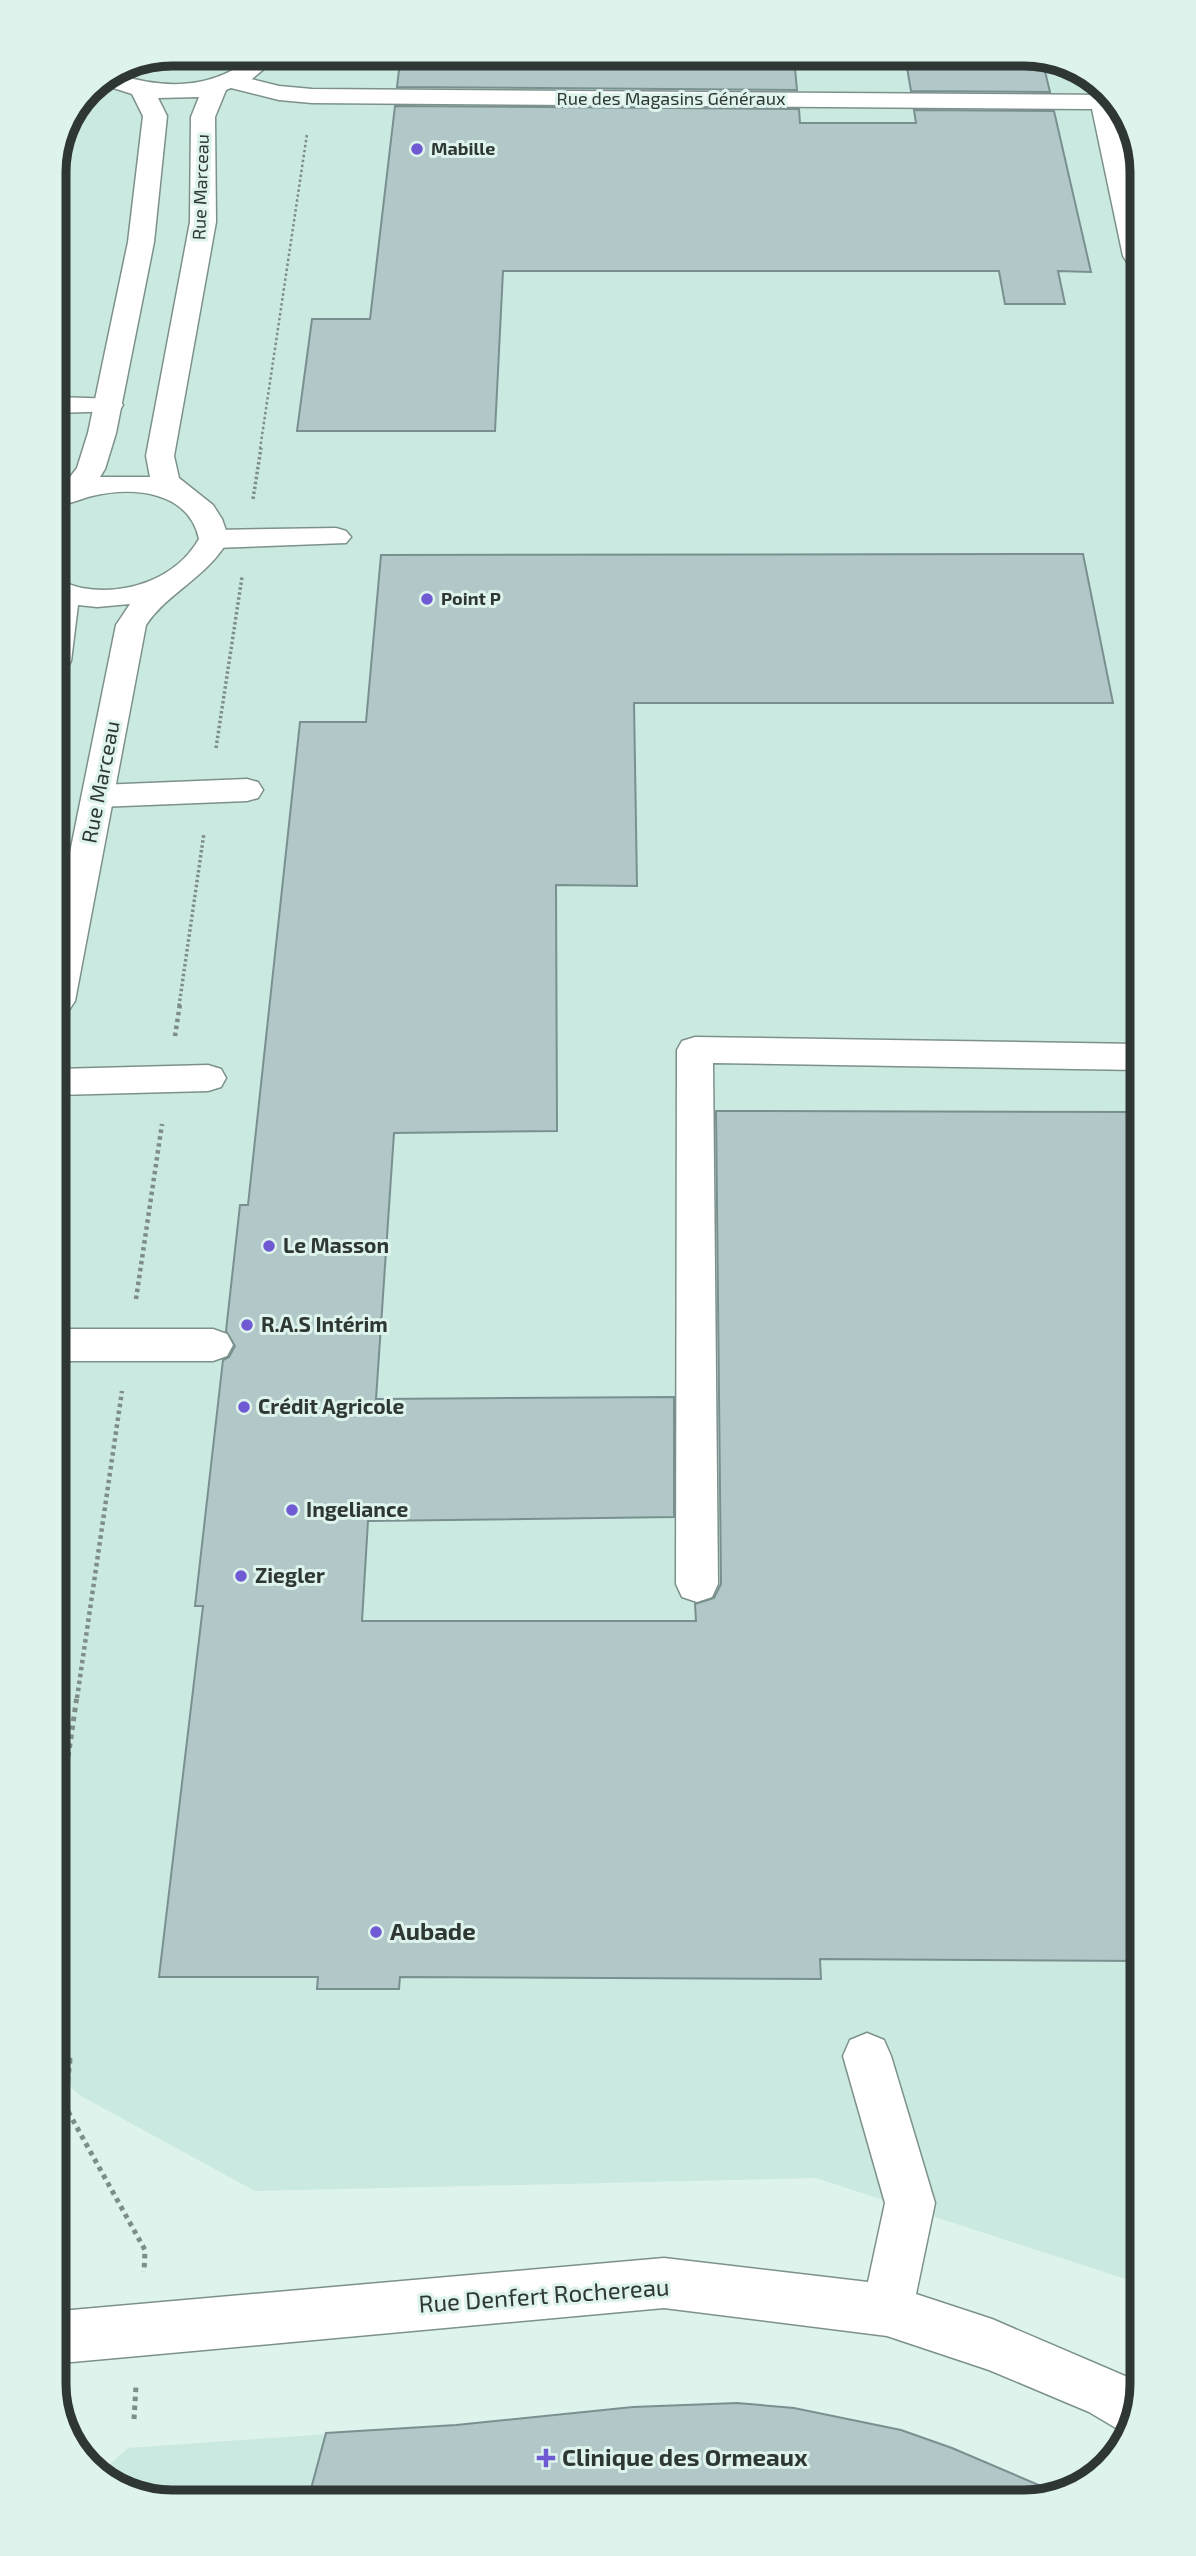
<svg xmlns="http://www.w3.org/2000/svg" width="1196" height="2556" font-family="'Exo 2',sans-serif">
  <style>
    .built { fill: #cae9e0 }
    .building { fill: #b2c8c8; stroke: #7a9090; stroke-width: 2 }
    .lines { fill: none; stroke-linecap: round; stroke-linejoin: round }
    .minor-casing { stroke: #7d918b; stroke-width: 3 }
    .major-casing { stroke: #7d918b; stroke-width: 3 }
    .path-far3 { stroke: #7f8d89; stroke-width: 2.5; stroke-dasharray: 2.5 2.5; stroke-linecap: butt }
    .path-far2 { stroke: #7f8d89; stroke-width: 3.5; stroke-dasharray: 2.5 2.5; stroke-linecap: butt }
    .path-far1 { stroke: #7f8d89; stroke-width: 4.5; stroke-dasharray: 3.5 3.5; stroke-linecap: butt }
    .path { stroke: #7f8d89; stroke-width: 5; stroke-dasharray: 4.5 4.5; stroke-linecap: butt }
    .minor { fill: #fff; fill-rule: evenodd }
    .major { fill: #fff; fill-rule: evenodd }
    .poi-dot { fill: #6f5ad4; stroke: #ddf3ec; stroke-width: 2.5 }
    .labels { text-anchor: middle; stroke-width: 6; stroke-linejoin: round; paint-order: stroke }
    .far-street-label { font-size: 18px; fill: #2f3735; stroke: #ddf3ec }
    .far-poi-label { font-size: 18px; font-weight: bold; fill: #2f3735; stroke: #ddf3ec; text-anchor: start }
    .street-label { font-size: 21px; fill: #2f3735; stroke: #ddf3ec }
    .poi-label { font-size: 21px; font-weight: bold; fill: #2f3735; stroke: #ddf3ec; text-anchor: start }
    .near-poi-label { font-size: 24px; font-weight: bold; fill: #2f3735; stroke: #ddf3ec; text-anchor: start }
    .near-street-label { font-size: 24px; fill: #2f3735; stroke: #ddf3ec }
    .rim { fill: none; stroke: #2f3735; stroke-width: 9 }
  </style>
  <rect width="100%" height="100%" fill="#ddf3ec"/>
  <g class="built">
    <polygon points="1031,55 1096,79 1135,134 1141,2284 816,2178 255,2191 81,2096 60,2078 54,165 89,89 128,63"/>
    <polygon points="737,2403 794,2408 901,2430 952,2448 1054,2495 165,2501 99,2474 128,2448 456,2425 633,2407"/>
  </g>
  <g class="building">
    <polygon points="1031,55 1042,59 1050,92 911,91 905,56"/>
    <polygon points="794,57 797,90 397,87 400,61"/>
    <polygon points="395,106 799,109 800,123 916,123 914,110 1054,111 1091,272 1058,271 1065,304 1005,304 999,271 503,271 495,431 297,431 312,319 370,319"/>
    <polygon points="1083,554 1113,703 634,703 637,886 556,885 557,1131 394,1133 376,1399 674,1397 674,1517 368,1521 362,1621 696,1621 695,1604 714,1598 721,1584 716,1111 1138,1112 1141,1961 820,1959 821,1979 400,1977 399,1989 317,1989 318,1977 159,1977 203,1606 195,1606 223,1360 229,1357 235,1346 226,1331 240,1205 248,1205 300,722 366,722 381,555"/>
    <polygon points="737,2403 794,2408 901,2430 952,2448 1062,2495 308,2500 326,2433 456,2425 633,2407"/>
  </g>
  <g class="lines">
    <g class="minor-casing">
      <g id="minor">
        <path d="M231,74L279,86L312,89L1107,95C1135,134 1136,216 1136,264L1127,262L1123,256L1092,109L312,103L279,100L223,86L219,81L223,76Z"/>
        <polygon points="55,397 119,399 123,405 119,411 55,413"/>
        <polygon points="336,528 346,531 351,537 346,543 214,548 204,545 199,539 204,533 214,530"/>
        <polygon points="247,779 258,782 263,790 258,798 247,801 99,807 87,804 83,796 87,788 99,785"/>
        <polygon points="695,1037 1138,1044 1138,1070 713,1063 718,1584 712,1597 697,1602 682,1597 676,1584 677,1050 682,1041"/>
        <polygon points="208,1065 221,1069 226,1078 221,1087 208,1091 57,1095 57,1069"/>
        <polygon points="58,1329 213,1329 227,1334 233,1345 227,1356 213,1361 58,1361"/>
        <polygon points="867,2033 884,2040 891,2056 935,2203 916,2294 992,2319 1125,2376 1141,2386 1126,2434 1089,2412 989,2370 887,2336 664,2308 61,2363 60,2311 664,2258 868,2282 885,2203 843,2056 850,2040"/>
      </g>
    </g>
    <g class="major-casing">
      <path id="major" d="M245,62H272L252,79L226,90L215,117L216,222L174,456L179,478L213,505L222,519L229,539C206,579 169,591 146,625L75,1001L69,1010L57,1013V917L116,625L130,604L97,607L78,605L71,661L67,668L56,671V580C64,582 73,586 82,588C126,596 176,579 199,539C189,491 133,486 92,496C79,499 69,506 55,503V489L63,486L77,468L88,433L128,242L143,116L132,94L98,83L113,73C157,88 206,91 245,62ZM199,97L191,117L190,222L146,456L150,477H100L105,469L116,433L154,242L167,116L158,98Z"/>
    </g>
    <polyline class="path-far3" points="260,449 307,134"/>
    <g class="path-far2">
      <polyline points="253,499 261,448"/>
      <polyline points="216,748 242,577"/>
      <polyline points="179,1006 204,833"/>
    </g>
    <g class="path-far1">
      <polyline points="175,1036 180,1004"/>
      <polyline points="136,1299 162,1124"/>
      <polyline points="77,1698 122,1391"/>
    </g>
    <g class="path">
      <polyline points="59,1819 77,1696"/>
      <polyline points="60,2059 70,2060 65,2106 145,2250 144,2272"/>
      <polyline points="134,2419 136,2386"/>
    </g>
    <use href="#minor" class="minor"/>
    <use href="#major" class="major"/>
  </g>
  <g class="poi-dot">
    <circle cx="417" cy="149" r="7"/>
    <circle cx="427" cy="599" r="7"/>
    <circle cx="269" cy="1246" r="7"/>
    <circle cx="247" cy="1325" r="7"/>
    <circle cx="244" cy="1407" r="7"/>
    <circle cx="292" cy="1510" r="7"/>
    <circle cx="241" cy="1576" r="7"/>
    <circle cx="376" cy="1932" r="7"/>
    <path d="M542.5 2447.5h7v7h7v7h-7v7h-7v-7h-7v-7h7z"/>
  </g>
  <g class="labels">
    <g class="far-street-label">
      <text x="671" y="105">Rue des Magasins Généraux</text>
      <text transform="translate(201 187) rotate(-88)" y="6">Rue Marceau</text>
    </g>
    <g class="far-poi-label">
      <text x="431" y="155">Mabille</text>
      <text x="441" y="605">Point P</text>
    </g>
    <g class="street-label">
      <text transform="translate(101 782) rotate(-79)" y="7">Rue Marceau</text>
    </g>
    <g class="poi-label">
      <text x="283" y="1253">Le Masson</text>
      <text x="261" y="1332">R.A.S Intérim</text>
      <text x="258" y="1414">Crédit Agricole</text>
      <text x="306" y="1517">Ingeliance</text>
      <text x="255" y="1583">Ziegler</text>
    </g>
    <g class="near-poi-label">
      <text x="390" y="1940">Aubade</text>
      <text x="562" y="2466">Clinique des Ormeaux</text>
    </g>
    <g class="near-street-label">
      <text transform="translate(544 2296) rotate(-4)" y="8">Rue Denfert Rochereau</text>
    </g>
  </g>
  <path d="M0 0H1196V2556H0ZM172 66H1024A106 106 0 0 1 1130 172V2384A106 106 0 0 1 1024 2490H172A106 106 0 0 1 66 2384V172A106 106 0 0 1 172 66Z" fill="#ddf3ec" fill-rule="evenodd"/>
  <path class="rim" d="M172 66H1024A106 106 0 0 1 1130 172V2384A106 106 0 0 1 1024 2490H172A106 106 0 0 1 66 2384V172A106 106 0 0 1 172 66Z"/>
</svg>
